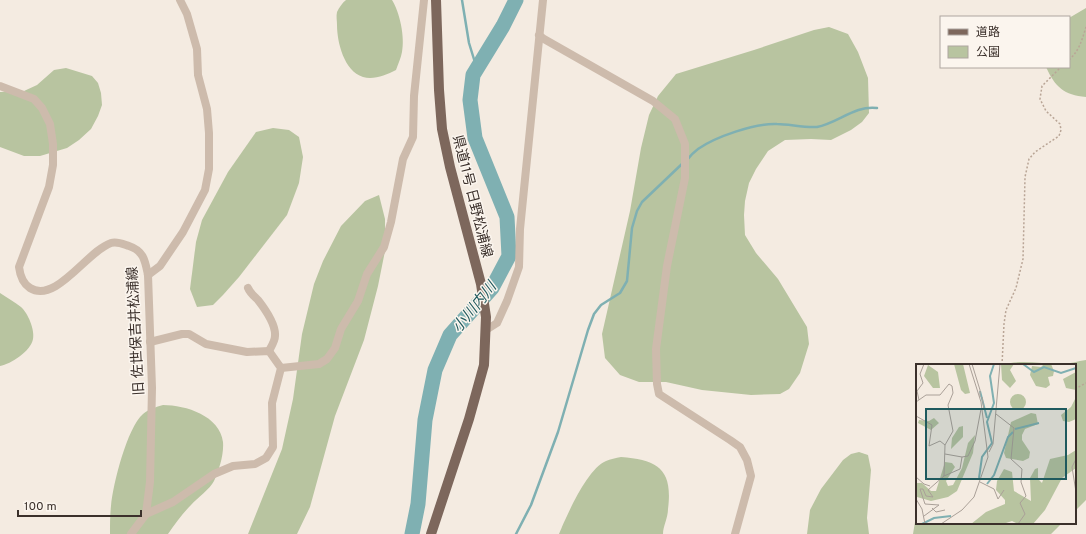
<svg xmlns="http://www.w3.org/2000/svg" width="1086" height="534" font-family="Overpass,'Noto Sans JP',sans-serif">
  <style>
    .green { fill: #b8c4a0 }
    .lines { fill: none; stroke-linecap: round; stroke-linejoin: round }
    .stream { stroke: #7fb0b2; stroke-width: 2.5 }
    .river { stroke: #7fb0b2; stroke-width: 15 }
    .path { stroke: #b9a596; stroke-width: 1.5; stroke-dasharray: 2 2; stroke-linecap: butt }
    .street { stroke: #cdbbac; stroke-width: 8 }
    .primary { stroke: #7d675c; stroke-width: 10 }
    .labels { text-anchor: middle; stroke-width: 3; stroke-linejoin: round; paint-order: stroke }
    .street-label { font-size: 14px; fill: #3b302b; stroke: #fbf5ee }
    .water-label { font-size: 15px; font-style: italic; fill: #1f5a5e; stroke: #fbf5ee }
    .inset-river { fill: none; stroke: #7fb0b2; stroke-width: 2 }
    .inset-road { fill: none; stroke: #aaa098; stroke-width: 1 }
    .view { fill: #1f5a5e; fill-opacity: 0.15; stroke: #1f5a5e; stroke-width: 2 }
    .inset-edge { fill: none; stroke: #3b302b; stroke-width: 2 }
  </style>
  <rect width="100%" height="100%" fill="#f4ebe1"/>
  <g class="green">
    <path d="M346,0H392C400,13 405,37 402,52C401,58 398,64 396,70C386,75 374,80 363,77C344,71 337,42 337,25C337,21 336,16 337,12C339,8 342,3 346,0Z"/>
    <path d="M1086,8V97C1064,95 1055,87 1046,67H1069V18Z"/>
    <polygon points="829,27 848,34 858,52 868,78 869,113 862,122 851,130 831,140 811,139 785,140 768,151 756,169 749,183 745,201 744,215 745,235 756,253 778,279 807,327 809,344 800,373 789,389 780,394 751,395 702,390 666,382 639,382 620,375 605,358 602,334 630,211 641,148 649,115 658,96 676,74 754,50 814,30"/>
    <polygon points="66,68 92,76 98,83 101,93 102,105 98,116 91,129 79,140 67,148 40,156 24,156 0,147 0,92 24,91 37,85 54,70"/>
    <polygon points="273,128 289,130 299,137 303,157 299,183 287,215 239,277 223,295 213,305 197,307 190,289 196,242 202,220 228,172 256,132"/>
    <polygon points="379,195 385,219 385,251 378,286 364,340 335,416 310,507 297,534 248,534 282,449 293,399 302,334 314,284 323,261 341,226 365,201"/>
    <path d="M0,293C7,298 15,302 21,307C28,313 35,330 33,339C31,351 11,364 0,366Z"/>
    <path d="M1086,360V500L1075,511V365H1001C1021,359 1040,364 1061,364C1069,364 1078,361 1086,360Z"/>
    <path d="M163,405C186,405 220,416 223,442C224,455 219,470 214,481C210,489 197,498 191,505C182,514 175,524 168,534H110C110,525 110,515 111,506C113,484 127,428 143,414C149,409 156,407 163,405Z"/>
    <polygon points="859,452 868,455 871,470 867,518 869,534 807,534 810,510 821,489 843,460 851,454"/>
    <path d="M621,457C658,460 673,469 668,509C668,518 663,526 663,534H559C567,515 587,469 606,461C610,459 616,458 621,457Z"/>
    <polygon points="917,510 917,523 1062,523 1051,534 913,534"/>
  </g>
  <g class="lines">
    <g class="stream">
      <polyline points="462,0 469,43 477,69"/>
      <path d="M687,160C690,156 694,152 698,149C715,137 755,123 777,124C789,124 804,128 817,127C838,123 855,105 877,108"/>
      <polyline points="516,534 531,505 558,432 588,330 594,314 601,305 620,293 627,281 632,228 637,211 642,202 683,163"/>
    </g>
    <polyline class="river" points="412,534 418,504 425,420 435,370 450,335 492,288 509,256 507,217 475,138 470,100 473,75 503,26 516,0"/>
    <g class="path">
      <path d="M1069,60C1079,51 1082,40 1086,27"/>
      <polyline points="1002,365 1004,324 1006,310 1016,288 1023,259 1025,177 1029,159 1035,152 1059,136 1061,130 1060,124 1046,111 1040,99 1042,86 1061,67"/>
      <polyline points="1075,389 1086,383"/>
    </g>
    <g class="street">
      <polyline points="539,35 544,39 653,101 675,119 685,144 685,178 667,266 656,349 657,384 659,394 730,440 740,447 747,460 751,476 735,534"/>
      <path d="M0,86L34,99L42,108L50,124L53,144V165L49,187L19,267C20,275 22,283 30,288C56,304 87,251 111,243C117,241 123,244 129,246C144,251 145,261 148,275L152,388L150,482L146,514L131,534"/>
      <polyline points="148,275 160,266 183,232 205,190 209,169 209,133 207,109 198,75 197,49 187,14 180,0"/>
      <path d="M248,288C250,293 254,296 258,300C265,309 276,324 275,336C275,341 271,347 269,351"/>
      <polyline points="486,330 497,323 507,301 519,267 520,229 543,0"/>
      <polyline points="281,368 319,364 327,359 335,348 341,329 358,301 367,274 384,247 391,222 403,159 413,137 414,96 424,0"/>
      <polyline points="146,514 173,502 214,474 233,466 255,464 266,458 273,447 272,403 281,368 269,351 247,352 206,344 189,334 182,334 150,342"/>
    </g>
    <polyline class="primary" points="431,534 469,419 484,365 486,317 481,284 450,167 442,129 439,90 436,0"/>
  </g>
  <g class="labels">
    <g class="street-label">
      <text transform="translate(473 196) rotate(76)" y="5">県道11号 日野松浦線</text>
      <text transform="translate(135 331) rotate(-93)" y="5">旧 佐世保吉井松浦線</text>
    </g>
    <g class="water-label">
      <text transform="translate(474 307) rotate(-51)" y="5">小川内川</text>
    </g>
  </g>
  <g transform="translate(916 364)">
    <rect width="160" height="160" fill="#f4ebe1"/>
    <path d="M38,0H47L54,29L49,30L45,26ZM85,0H98L94,6L100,17L94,24L86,16ZM128,0H135L138,7L137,12L132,13L134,21L130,24L120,22L114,11L116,2L125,3ZM12,1L22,8L24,24H17L8,12ZM160,8V26L150,24L147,15ZM94 38a8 8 0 1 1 16 0a8 8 0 1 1-16 0ZM160,33V55L153,58L147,57L145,51L155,43ZM115,49L120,50L122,60L109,65L106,71V76L114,88L113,94L107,97L90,94L88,89L95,58ZM18,54L23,59L15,66L2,59L3,56L13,57ZM47,62V73L35,85L36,74L43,63ZM59,71L57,89L41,127L32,133L15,137L1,133L0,119H6L15,127H20L29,98L36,99L39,103L30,117L32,122L37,121L46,104L52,79ZM160,86V104L146,114L129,146L117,160H102L96,157L87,160H55L70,148L89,140V136L80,126L81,117L88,105L96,108L98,127L115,137L114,114L119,105L122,104V115L126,119L134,95L152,91Z" fill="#b8c4a0"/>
    <path class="inset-river" d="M107,0L118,8L128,3L145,9L160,4M64,27L71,54M99,65L123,59M63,114L66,93L76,79L71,58L78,39L74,12L78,0M71,120L78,111L92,73L97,68M6,160L18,154L35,152"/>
    <path class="inset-road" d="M56,0L64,26V33M66,33L68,45M3,36L1,27L7,19L4,10L8,0M0,38L10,31H24L33,20L36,22L37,29L32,41L37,67L29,81M80,50L98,64L95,95L106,105L105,118L110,132L104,139L109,150L102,160M0,52L16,61L13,82L24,77L29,81L28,112L12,126L17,133L10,132L7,125H4L9,140L23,141L8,152M73,88L77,80L84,0M46,93L52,92L59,77L65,45M160,95L156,103L160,128M28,112L44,105L46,93L29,90M0,113L8,120L14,122M64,118L78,125L82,135L88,126M0,135L6,145L9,160M16,144L20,148L29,146M25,160L46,146L58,133L72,93L65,38L53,0"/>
    <path class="view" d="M10,45H150V115H10Z"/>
    <rect width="160" height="160" class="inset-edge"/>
  </g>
  <rect x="940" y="16" width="130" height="52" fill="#fbf5ee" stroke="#aea6a0"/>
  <rect x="948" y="29" width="20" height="6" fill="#7d675c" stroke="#aea6a0"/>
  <text x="976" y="36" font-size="12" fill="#3b302b">道路</text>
  <rect x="948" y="46" width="20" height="12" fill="#b8c4a0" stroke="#aea6a0"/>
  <text x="976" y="56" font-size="12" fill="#3b302b">公園</text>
  <path d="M18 510v6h123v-6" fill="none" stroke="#3b302b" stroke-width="2"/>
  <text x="24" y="510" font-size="12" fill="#3b302b" stroke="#fbf5ee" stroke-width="3" paint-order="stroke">100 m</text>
</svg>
